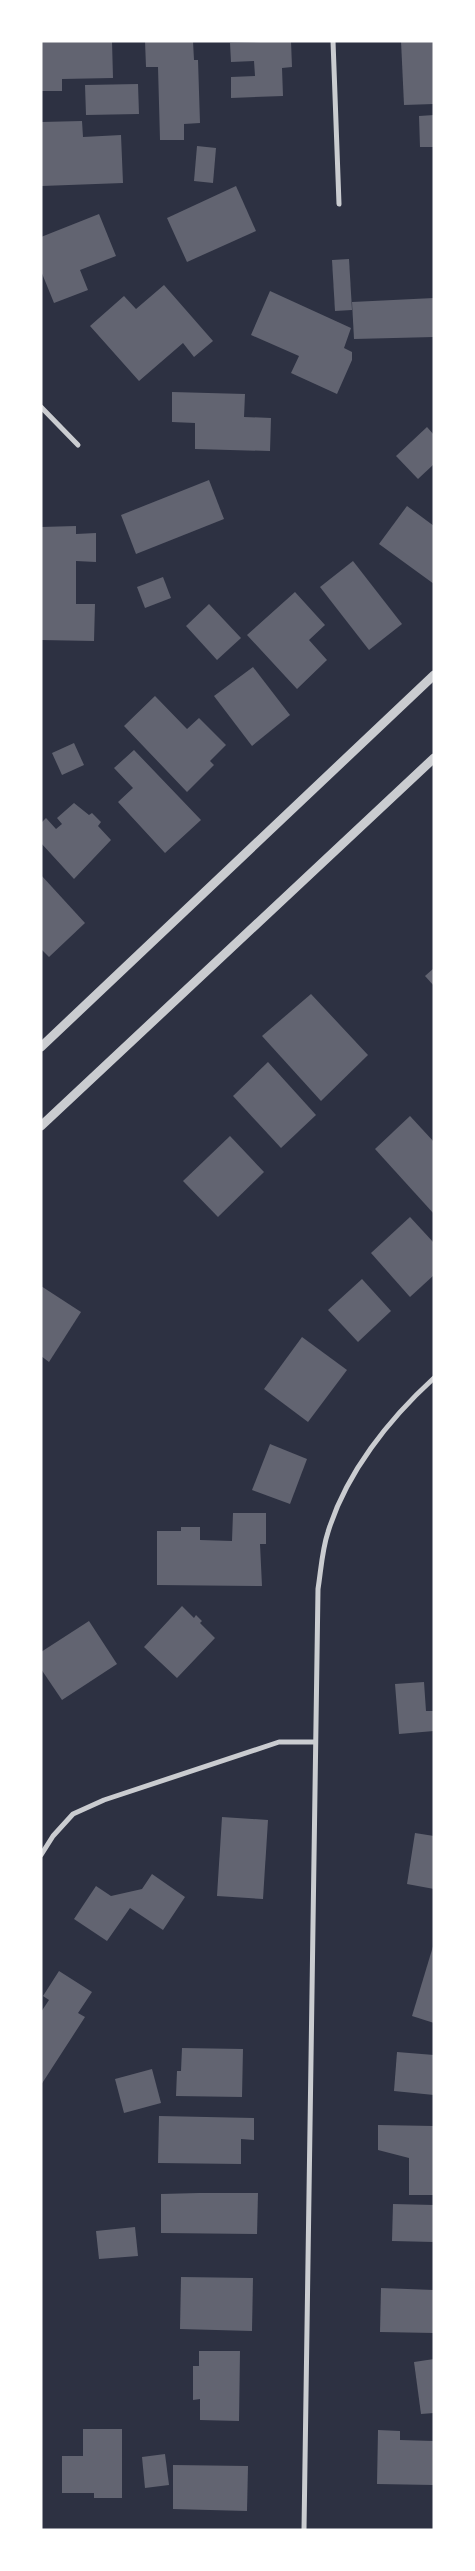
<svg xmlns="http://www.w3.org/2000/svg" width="475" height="2571" font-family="Helvetica,sans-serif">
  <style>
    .building { fill: #626471 }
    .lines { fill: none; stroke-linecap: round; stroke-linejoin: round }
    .minor { stroke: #caccd0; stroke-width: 5 }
    .tertiary { stroke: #caccd0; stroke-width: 9 }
  </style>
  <rect width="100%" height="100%" fill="#2d3142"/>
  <g class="building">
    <polygon points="41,41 112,41 113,78 62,79 62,91 42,91"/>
    <polygon points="145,41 193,41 194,60 198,60 200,123 184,124 184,140 160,140 158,67 146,67"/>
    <polygon points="291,41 292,67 282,68 283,96 231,98 231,77 255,76 254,61 231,62 230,43"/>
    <polygon points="401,41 434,41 434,104 404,105"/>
    <polygon points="138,84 139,114 86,115 85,85"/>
    <polygon points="434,115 434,147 420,147 419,116"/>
    <polygon points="82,121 83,137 121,135 123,183 42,186 41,122"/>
    <polygon points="197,146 216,148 213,183 194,181"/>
    <polygon points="236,186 256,231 187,262 167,218"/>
    <polygon points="99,214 116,256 80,270 88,290 54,303 41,271 41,237"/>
    <polygon points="349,259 352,310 335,311 332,260"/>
    <polygon points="164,285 213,341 194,357 183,343 139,381 90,326 124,296 136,309"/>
    <polygon points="270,291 351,328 344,348 352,352 352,360 337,394 291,373 299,356 251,335"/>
    <polygon points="434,298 434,337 354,339 352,302"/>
    <polygon points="172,392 245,394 244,417 271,418 270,451 195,449 195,423 172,422"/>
    <polygon points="427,427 434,435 434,464 418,479 396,456"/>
    <polygon points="209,480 224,519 136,554 121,515"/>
    <polygon points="407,506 434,526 434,584 379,544"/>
    <polygon points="76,526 76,534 96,533 96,562 76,561 76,604 95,604 94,641 41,640 41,527"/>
    <polygon points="353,561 402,624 369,650 320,587"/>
    <polygon points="163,577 171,598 145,608 137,587"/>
    <polygon points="295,592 325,625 309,640 327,660 297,689 247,635"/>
    <polygon points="209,604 241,638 217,660 186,626"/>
    <polygon points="253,667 290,715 252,746 214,696"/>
    <polygon points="155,696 187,729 199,718 226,745 210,761 214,765 187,792 124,726"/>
    <polygon points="74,743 84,765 62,775 52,753"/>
    <polygon points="134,750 201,820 165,853 118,802 133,788 114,768"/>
    <polygon points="74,803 89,815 92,813 101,822 98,826 111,840 74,879 41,843 41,823 46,818 56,829 62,824 57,818"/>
    <polygon points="41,875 85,923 49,957 41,949"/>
    <polygon points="434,968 434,986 425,976"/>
    <polygon points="311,994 368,1055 321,1101 262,1036"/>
    <polygon points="268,1062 316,1115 281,1148 233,1096"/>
    <polygon points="410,1116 434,1142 434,1214 375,1149"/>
    <polygon points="230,1136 264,1172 218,1217 183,1181"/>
    <polygon points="410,1217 434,1243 434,1275 410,1297 371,1253"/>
    <polygon points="362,1279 391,1311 358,1342 328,1310"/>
    <polygon points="41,1286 81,1312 49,1362 41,1356"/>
    <polygon points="302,1337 347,1370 308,1422 264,1389"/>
    <polygon points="270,1444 307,1459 290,1504 252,1490"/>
    <polygon points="233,1513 266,1513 266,1544 260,1544 262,1586 157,1585 157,1531 181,1531 181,1527 200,1527 200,1540 232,1541"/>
    <polygon points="182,1606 194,1618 196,1615 202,1621 200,1623 215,1638 177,1678 144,1647"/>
    <polygon points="89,1621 117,1664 62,1700 41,1669 41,1652"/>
    <polygon points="424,1682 426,1711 434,1711 434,1731 399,1734 395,1684"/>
    <polygon points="222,1817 268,1820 263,1899 217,1896"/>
    <polygon points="415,1833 434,1836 434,1889 407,1884"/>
    <polygon points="152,1874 185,1897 163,1930 130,1908 107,1941 74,1919 96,1886 111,1896 142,1889"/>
    <polygon points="434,1943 434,2023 412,2016"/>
    <polygon points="59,1971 92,1992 78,2013 85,2017 41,2085 41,2012 49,2000 43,1996"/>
    <polygon points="182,2048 243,2049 242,2097 176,2096 177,2071 181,2071"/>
    <polygon points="397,2052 434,2055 434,2095 394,2091"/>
    <polygon points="152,2069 161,2103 124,2113 115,2079"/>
    <polygon points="159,2116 254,2118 254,2140 241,2139 241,2164 158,2163"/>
    <polygon points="378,2125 434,2126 434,2195 409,2195 409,2158 378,2150"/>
    <polygon points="199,2193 258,2193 257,2234 161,2233 161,2194"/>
    <polygon points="393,2204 434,2205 434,2242 392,2241"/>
    <polygon points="135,2227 138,2256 99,2259 96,2231"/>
    <polygon points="181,2277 253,2278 252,2331 180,2329"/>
    <polygon points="381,2288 434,2290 434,2333 380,2332"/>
    <polygon points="199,2351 240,2351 239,2421 200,2420 200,2399 193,2400 193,2366 199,2366"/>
    <polygon points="434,2359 434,2413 421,2414 414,2362"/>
    <polygon points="83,2429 122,2429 122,2498 94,2498 94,2493 62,2493 62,2456 83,2456"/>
    <polygon points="378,2430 400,2431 400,2440 434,2441 434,2485 377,2484"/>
    <polygon points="165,2454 169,2485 145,2488 142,2457"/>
    <polygon points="173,2465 248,2466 247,2511 173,2509"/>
  </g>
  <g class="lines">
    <g class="minor">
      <polyline points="333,41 339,204"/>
      <polyline points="41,407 78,445"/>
      <polyline points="41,1855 53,1836 73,1814 104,1800 279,1742 314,1742"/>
      <path d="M304,2530L318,1589C321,1570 322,1550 328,1532C346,1473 389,1419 434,1378"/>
    </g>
    <g class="tertiary">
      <polyline points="41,1047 434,675"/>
      <polyline points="41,1126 434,758"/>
    </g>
  </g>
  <rect width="475" height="2571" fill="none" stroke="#ffffff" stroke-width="85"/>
</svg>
